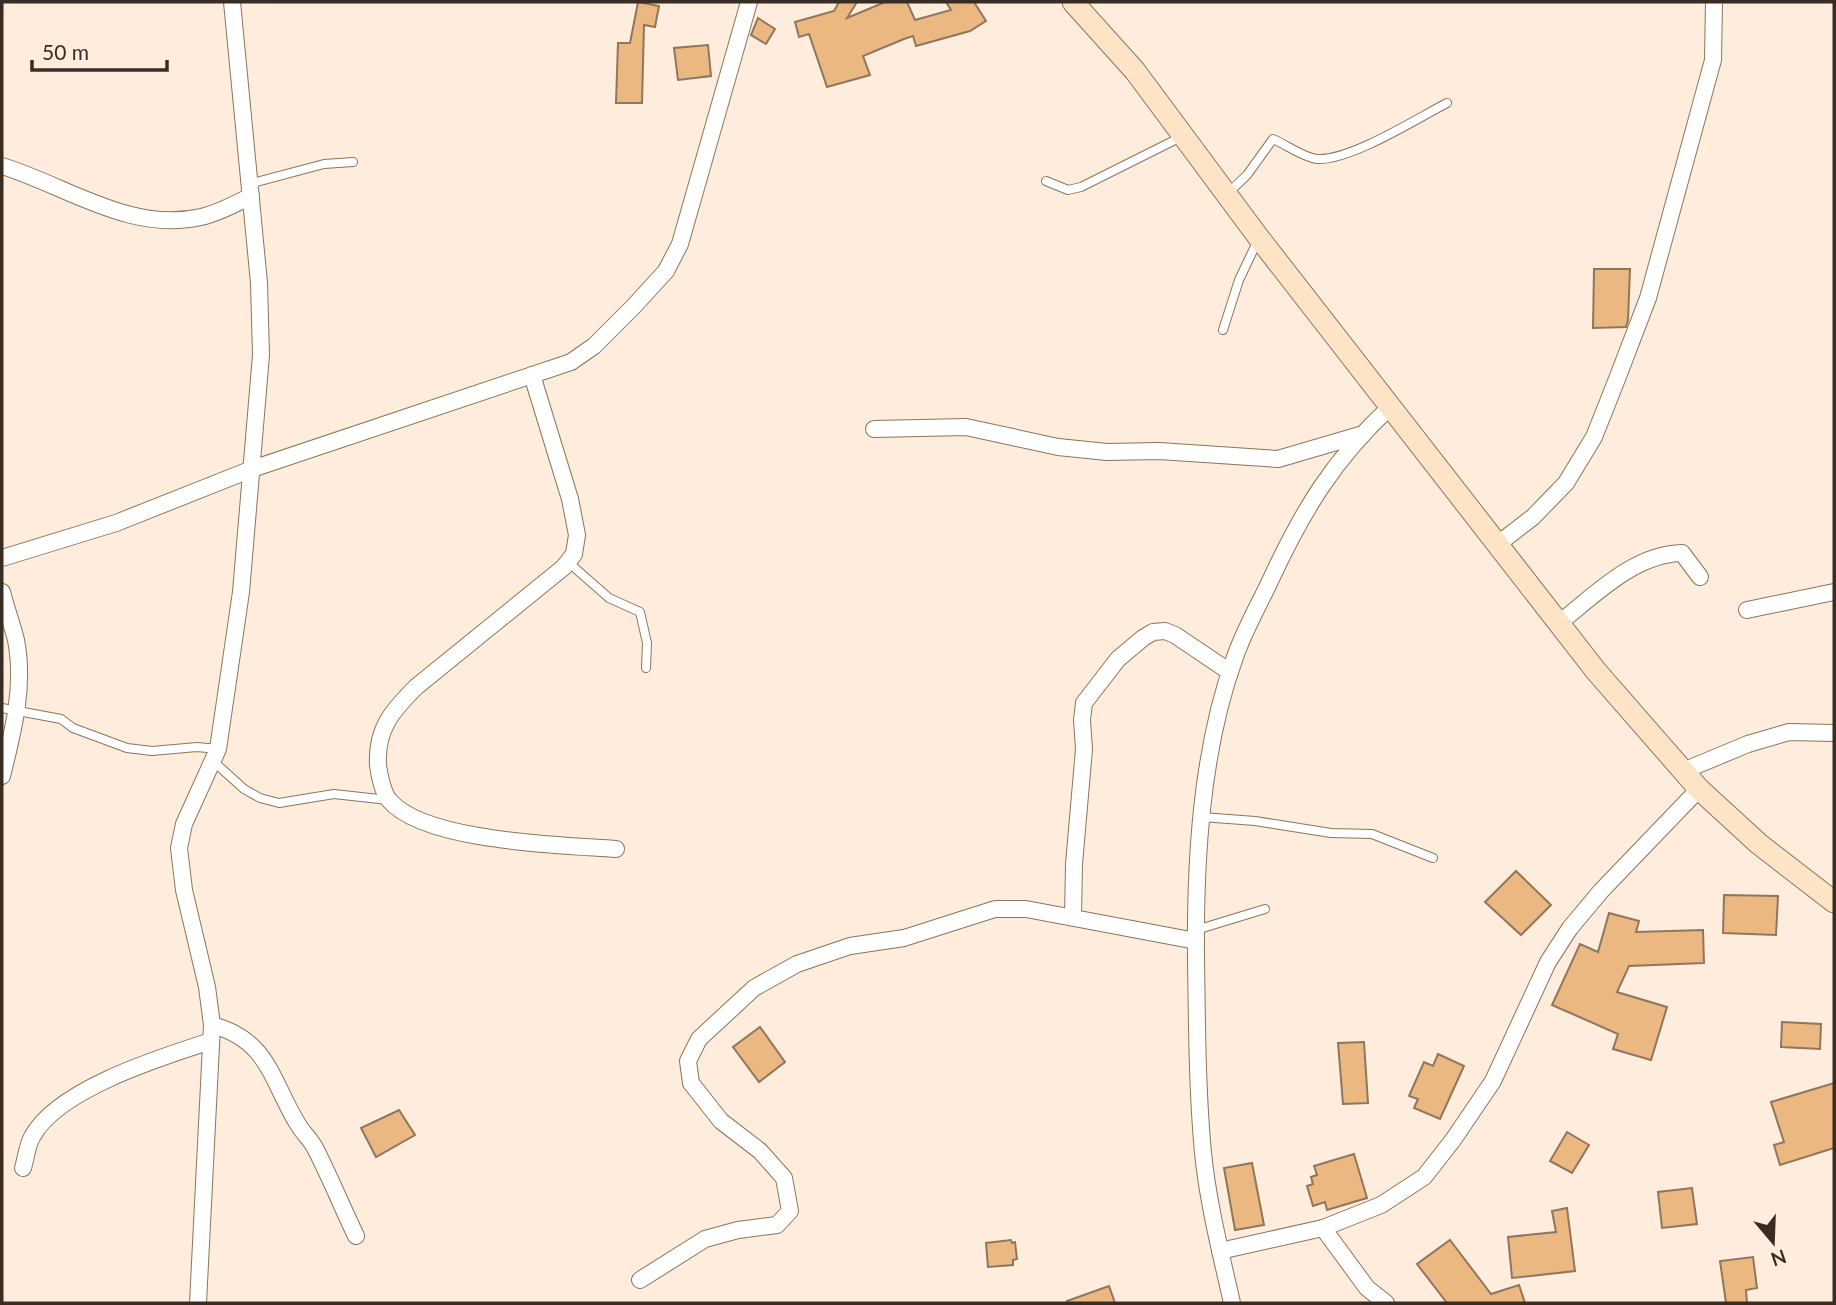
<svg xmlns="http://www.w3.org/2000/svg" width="1836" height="1305" font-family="Lato,sans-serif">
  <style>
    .building { fill: #ecb881; stroke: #8f765d; stroke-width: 2 }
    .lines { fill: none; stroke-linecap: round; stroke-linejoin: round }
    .lane-casing { stroke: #8d745b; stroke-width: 10 }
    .street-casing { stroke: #8d745b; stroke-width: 18 }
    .secondary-casing { stroke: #8d745b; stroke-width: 23 }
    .lane { stroke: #fff; stroke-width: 8 }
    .street { stroke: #fff; stroke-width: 16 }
    .secondary { stroke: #fee4c6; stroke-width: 21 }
  </style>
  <rect width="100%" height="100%" fill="#feeddc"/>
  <g class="building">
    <polygon points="638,2 659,6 655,27 644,25 642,103 616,103 618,43 630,43"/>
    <polygon points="839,2 857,2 847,18 885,2 907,2 915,20 951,10 946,2 974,2 986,21 970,31 916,46 913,36 904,39 863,56 870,75 827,87 809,34 799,37 795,22 834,11"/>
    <polygon points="758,18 775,29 766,44 751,35"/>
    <polygon points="708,45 711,76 678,80 674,48"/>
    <polygon points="1594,269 1630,269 1628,320 1626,327 1593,328"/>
    <polygon points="1516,871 1551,905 1521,935 1485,902"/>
    <polygon points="1724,895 1778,896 1776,935 1723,933"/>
    <polygon points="1609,913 1639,921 1636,932 1703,930 1704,963 1629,966 1617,992 1667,1007 1651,1060 1613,1049 1618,1034 1552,1005 1580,944 1598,952"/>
    <polygon points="1782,1022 1821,1024 1820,1049 1781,1047"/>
    <polygon points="760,1027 785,1062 759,1082 733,1047"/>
    <polygon points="1364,1042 1368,1103 1343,1104 1338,1043"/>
    <polygon points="1438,1054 1464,1066 1440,1119 1414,1108 1418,1099 1409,1096 1424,1062 1433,1066"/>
    <polygon points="1834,1083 1834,1148 1780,1165 1774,1145 1784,1142 1771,1102"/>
    <polygon points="399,1110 415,1135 376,1157 361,1128"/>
    <polygon points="1567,1132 1589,1145 1572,1173 1550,1161"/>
    <polygon points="1354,1154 1367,1198 1327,1210 1325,1202 1313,1206 1307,1186 1313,1184 1311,1177 1317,1175 1314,1166"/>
    <polygon points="1252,1163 1264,1225 1235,1230 1224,1168"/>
    <polygon points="1692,1188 1697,1224 1662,1228 1658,1192"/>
    <polygon points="1567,1208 1575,1271 1512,1278 1508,1237 1556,1232 1552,1211"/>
    <polygon points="1011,1240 1012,1243 1015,1242 1017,1259 1013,1260 1013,1265 988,1267 986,1243"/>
    <polygon points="1450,1240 1491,1294 1519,1285 1525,1303 1447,1303 1417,1264"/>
    <polygon points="1753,1257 1757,1288 1746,1290 1747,1303 1726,1303 1720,1261"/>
    <polygon points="1109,1286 1115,1303 1067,1303 1067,1301"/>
  </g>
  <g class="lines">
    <g class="lane-casing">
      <g id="lane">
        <polyline points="1046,181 1068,190 1081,187 1183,136"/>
        <polyline points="249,184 324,164 353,162"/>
        <path d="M1227,194L1247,175L1273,139C1287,145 1302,157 1317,159C1350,161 1416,119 1447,103"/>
        <polyline points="1223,330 1239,280 1258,240"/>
        <polyline points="568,562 609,598 640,612 647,643 646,668"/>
        <polyline points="2,708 61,719 73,728 127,748 152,751 197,747 218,749"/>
        <polyline points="213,761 244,789 260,798 279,803 334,794 388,800"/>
        <polyline points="1202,817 1255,821 1331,833 1372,834 1433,858"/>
        <polyline points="1196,930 1265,909"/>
      </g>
    </g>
    <g class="street-casing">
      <g id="street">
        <path d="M2,166C67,186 130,233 201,217C219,213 235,204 251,196"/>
        <path d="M532,375L570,499L577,535L574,554L564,567L416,687C392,711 376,729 378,765C379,774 383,793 389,800C424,842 562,845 616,849"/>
        <polyline points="874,429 966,427 1058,447 1107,452 1159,451 1278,459 1360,435"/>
        <polyline points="1498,544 1533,517 1566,483 1594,437 1617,379 1648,298 1713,60 1714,2"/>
        <polyline points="2,558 116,523 252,469 571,362 594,346 634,306 666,271 680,244 749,2"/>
        <path d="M2,592C6,608 12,624 16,640C25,686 13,732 2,776"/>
        <polyline points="1747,610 1834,592"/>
        <path d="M1559,623C1595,595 1634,554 1682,553L1700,577"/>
        <polyline points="1683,771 1748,744 1789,732 1834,733"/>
        <polyline points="1073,917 1074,864 1084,749 1082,720 1084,703 1118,659 1143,638 1153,632 1165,631 1175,635 1230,672"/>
        <path d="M212,1025C270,1040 272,1084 299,1126C304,1134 311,1140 315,1148C330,1177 342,1207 356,1236"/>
        <path d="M23,1168C26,1158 27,1146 32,1137C57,1089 162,1057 211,1041"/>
        <polyline points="1323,1228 1367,1288 1386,1303"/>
        <polyline points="1220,1251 1323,1228 1381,1205 1424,1177 1453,1140 1493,1081 1548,962 1570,928 1601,891 1699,789"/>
        <polyline points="640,1280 705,1239 738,1230 777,1225 790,1211 784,1178 760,1151 721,1121 691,1083 688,1061 699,1039 754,988 797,964 850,946 904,938 995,909 1026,909 1196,941"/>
        <polyline points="198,1303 212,1025 207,987 184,890 179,848 184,824 218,749 241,592 261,355 259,283 232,2"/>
        <path d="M1232,1303C1221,1254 1208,1203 1203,1153C1197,1088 1197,1023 1196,958C1195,861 1201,752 1234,660C1243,632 1259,605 1271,579C1303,510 1334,459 1390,407"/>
      </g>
    </g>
    <g class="secondary-casing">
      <polyline id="secondary" points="1073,2 1135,71 1259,238 1596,671 1699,789 1759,844 1834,902"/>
    </g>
    <use href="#lane" class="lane"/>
    <use href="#street" class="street"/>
    <use href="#secondary" class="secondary"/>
  </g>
  <rect width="1836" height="1305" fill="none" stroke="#382d22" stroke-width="7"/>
  <g transform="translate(1773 1242) rotate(161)" stroke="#feeddc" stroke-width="5" paint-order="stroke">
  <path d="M0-5L12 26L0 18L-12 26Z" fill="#382d22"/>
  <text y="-10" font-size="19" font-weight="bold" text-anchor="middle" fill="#382d22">N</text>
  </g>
  <path d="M32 60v10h135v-10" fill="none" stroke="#382d22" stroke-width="3.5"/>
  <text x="42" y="60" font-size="21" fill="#382d22" stroke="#feeddc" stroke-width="5" paint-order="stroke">50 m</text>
</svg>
